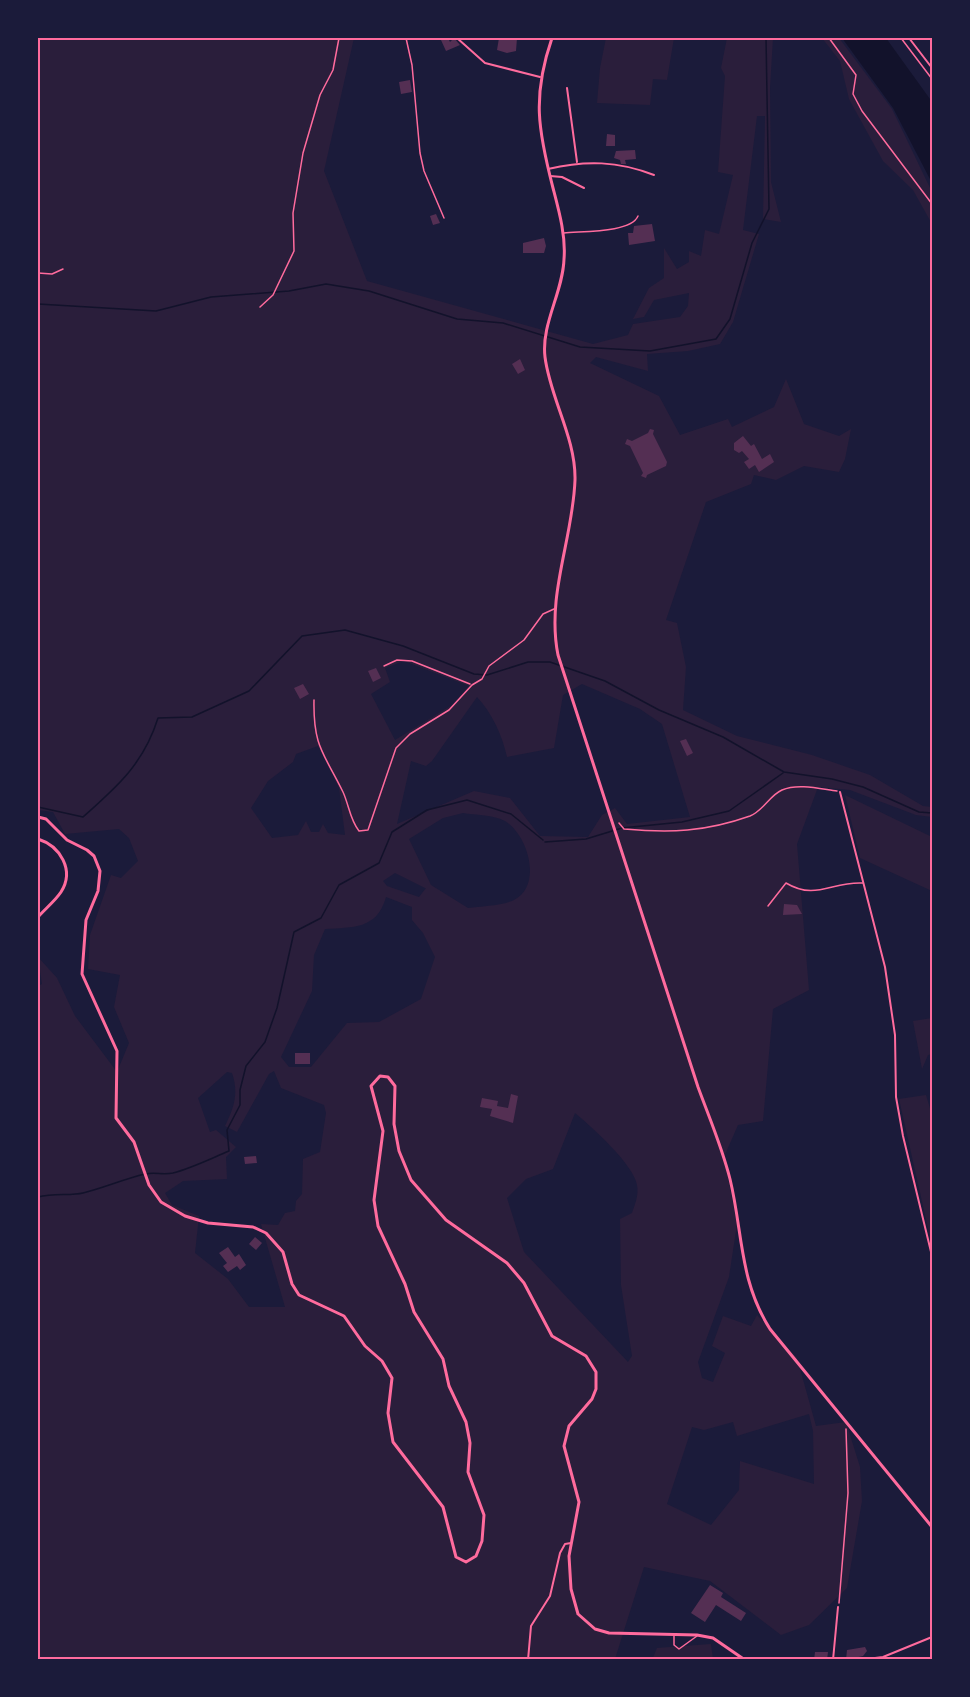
<svg xmlns="http://www.w3.org/2000/svg" width="970" height="1697" font-family="'Fira Sans',sans-serif">
  <style>
    .green { fill: #2a1e3b; fill-rule: evenodd }
    .water { fill: #12122b }
    .lines { fill: none; stroke-linecap: round; stroke-linejoin: round }
    .stream { stroke: #12122b; stroke-width: 1.5 }
    .building { fill: #542f53 }
    .path { stroke: #ff6b9d; stroke-width: 1.5 }
    .service { stroke: #ff6b9d; stroke-width: 1.5 }
    .minor { stroke: #ff6b9d; stroke-width: 2 }
    .tertiary { stroke: #ff6b9d; stroke-width: 3 }
    .neatline { fill: none; stroke: #ff6b9d; stroke-width: 2 }
  </style>
  <rect width="100%" height="100%" fill="#1b1b3a"/>
  <g class="green">
    <path d="M38,38H354L324,171L367,281L593,344L628,335L633,324L680,317L688,306L689,293L654,300L644,317L633,319L649,288L664,278V248L677,269L689,262V251L701,256L705,230L719,234L733,175L718,172L725,76L721,68L727,38H773L770,88L771,182L781,222L763,219L765,116H757L743,230L759,234L733,322L720,344L688,351L647,354L648,371L596,357L590,363L659,396L680,435L728,419L732,427L774,407L786,379L804,424L839,436L851,429L845,459L839,472L804,466L776,480L754,475L751,484L706,502L666,620L677,623L686,667L683,710L737,736L812,755L870,775L923,806L932,807V817L916,815L850,790L818,787L797,844L809,990L773,1009L763,1121L738,1125L724,1157L737,1224L729,1277L698,1362L702,1378L713,1382L725,1353L712,1346L723,1316L751,1326L757,1315L797,1358L816,1426L846,1422L860,1467L862,1501L847,1588L809,1625L781,1635L710,1581L644,1567L615,1659H38V986L42,984L38,957L57,978L75,1016L117,1072L129,1043L114,1007L120,975L88,969L90,935L111,875L121,878L138,861L129,838L119,829L65,834L53,812L38,810ZM404,661L469,686L452,705L395,740L371,694L390,682L385,668ZM582,684L640,709L662,724L690,817L627,824L615,808L602,815L588,837L540,836L510,798L474,791L397,824L411,761L426,766L432,761L477,697C492,713 502,735 507,757L554,748L563,695ZM318,746L339,788L345,835L328,833L323,824L319,832H311L306,821L298,835L272,838L251,808L268,781L293,762L296,754ZM463,813C475,815 494,815 505,821C528,835 543,885 514,900C502,906 481,906 468,908L431,885L409,839L443,818ZM395,873L425,888H426L419,897L387,886L383,881ZM386,897L412,907V920L423,933L435,957L421,999L379,1022L347,1023L311,1067H289L281,1057L312,991L314,955L325,929C352,927 377,930 386,897ZM274,1071L281,1088L324,1105L326,1113L320,1152L303,1159L302,1194L296,1201L295,1211L285,1213L278,1225L261,1224L285,1307H249L228,1279L195,1253L199,1216L172,1205L165,1193L183,1181L227,1179L226,1157L236,1147L216,1130L210,1132L198,1098L227,1072L232,1073C239,1093 234,1108 225,1126L237,1132L269,1074ZM575,1113C591,1126 634,1165 637,1185C639,1195 635,1204 632,1213L620,1219L621,1285L632,1356L628,1362L524,1252L507,1198L526,1179L553,1169ZM809,1414L813,1431L814,1484L740,1461L739,1490L711,1525L667,1504L692,1427L704,1430L733,1422L737,1436Z"/>
    <polygon points="606,38 674,38 667,80 653,79 650,105 597,103 600,68"/>
    <polygon points="822,38 839,38 892,109 932,192 932,224 913,190 883,161 849,99 840,61"/>
    <polygon points="845,795 932,837 932,891 860,858"/>
    <polygon points="932,1018 932,1054 928,1055 922,1069 913,1021"/>
    <polygon points="926,1095 932,1115 932,1246 899,1099"/>
    <polygon points="711,1644 713,1659 652,1660 657,1648"/>
  </g>
  <polygon class="water" points="842,38 886,38 930,99 932,105 932,183 893,108"/>
  <g class="lines">
    <g class="stream">
      <polyline points="38,304 156,311 211,297 289,291 326,284 369,291 457,319 503,323 580,347 650,351 716,339 730,319 752,243 769,209 766,38"/>
      <path d="M38,807L83,817C118,786 144,763 158,718L192,717L249,691L302,636L345,630L403,646L474,674L487,675L528,662H550L605,681L659,710L723,737L784,772L832,779L863,787L919,812L932,813"/>
      <polyline points="545,842 586,839 622,828 682,822 729,811 783,773"/>
      <path d="M38,1197C54,1193 71,1196 83,1193C103,1188 124,1179 145,1174C154,1172 164,1175 173,1173C192,1168 210,1159 229,1151L227,1130L240,1105V1090L246,1066L265,1042L277,1008L294,932L321,918L339,885L379,863L392,832L427,810L467,800L511,814L543,840"/>
    </g>
  </g>
  <g class="building">
    <polygon points="448,38 450,42 454,38 460,45 446,51 441,40"/>
    <polygon points="499,38 517,38 516,51 507,53 497,50"/>
    <polygon points="410,80 412,92 401,94 399,82"/>
    <polygon points="607,134 615,135 615,146 606,146"/>
    <polygon points="635,150 636,159 625,160 626,164 621,164 620,160 614,158 616,151"/>
    <polygon points="436,214 440,223 433,225 430,216"/>
    <polygon points="652,224 655,241 629,245 628,233 633,233 634,226"/>
    <polygon points="544,238 546,246 544,253 523,253 523,243"/>
    <polygon points="520,359 525,370 518,374 512,364"/>
    <polygon points="650,429 654,430 653,434 667,462 666,466 647,475 646,478 641,476 643,473 630,446 625,444 627,439 632,441 648,433"/>
    <polygon points="743,436 751,446 754,444 762,459 770,454 774,462 759,472 755,465 749,469 744,462 749,459 742,451 739,453 734,450 734,443"/>
    <polygon points="376,668 381,678 373,682 368,671"/>
    <polygon points="303,684 309,694 300,699 294,688"/>
    <polygon points="686,739 693,753 687,756 680,741"/>
    <polygon points="784,904 797,905 802,914 783,915"/>
    <rect x="295" y="1053" width="15" height="11"/>
    <polygon points="511,1094 518,1096 513,1123 490,1116 492,1109 480,1107 482,1098 498,1101 497,1106 508,1108"/>
    <polygon points="256,1156 257,1163 245,1164 244,1157"/>
    <polygon points="255,1237 262,1243 256,1250 249,1244"/>
    <polygon points="228,1247 235,1257 239,1254 246,1265 240,1270 237,1266 228,1272 223,1266 227,1263 219,1253"/>
    <polygon points="710,1585 723,1593 721,1597 746,1613 741,1621 716,1605 705,1622 691,1613"/>
    <polygon points="865,1647 867,1651 863,1656 846,1660 847,1650"/>
    <polygon points="815,1652 828,1652 827,1660 814,1660"/>
  </g>
  <g class="lines">
    <g class="path">
      <polyline points="829,38 856,75 853,94 862,111 932,204"/>
      <polyline points="901,38 932,79"/>
      <polyline points="38,273 52,274 63,269"/>
      <polyline points="260,307 273,295 294,251 293,213 303,153 320,95 333,70 339,38"/>
      <path d="M619,823L624,829C670,833 705,832 750,816C763,811 770,795 782,790C798,783 821,789 837,791"/>
      <polyline points="839,1603 848,1493 846,1429"/>
    </g>
    <g class="service">
      <polyline points="406,38 412,65 420,153 424,171 444,218"/>
      <path d="M564,233C581,231 631,233 638,216"/>
      <polyline points="384,666 397,660 412,661 470,684"/>
      <path d="M314,700C313,747 324,753 343,792C349,805 350,820 359,831L368,830L396,748L410,734L449,710L472,685L482,679L489,666L524,640L543,614L554,609"/>
      <path d="M768,906L786,883C816,901 832,881 863,883"/>
      <polyline points="674,1635 674,1645 679,1649 697,1636"/>
    </g>
    <g class="minor">
      <polyline points="457,38 485,63 540,77"/>
      <polyline points="909,38 932,68"/>
      <polyline points="567,88 577,162"/>
      <path d="M548,169C586,160 618,161 654,175"/>
      <polyline points="550,176 562,177 584,188"/>
      <polyline points="840,792 885,967 895,1035 896,1097 903,1136 932,1256"/>
      <polyline points="528,1660 531,1626 550,1596 560,1553 565,1544 571,1543"/>
      <polyline points="833,1660 838,1607"/>
      <polyline points="859,1660 883,1657 932,1637"/>
    </g>
    <g class="tertiary">
      <path d="M552,38C532,96 538,130 553,188C559,211 566,236 564,259C563,292 541,324 545,357C550,398 576,438 575,480C573,539 546,595 558,655L698,1087C709,1117 722,1147 730,1179C743,1233 739,1280 770,1329L932,1527"/>
      <polyline points="38,817 46,819 67,840 87,850 94,856 100,871 98,891 86,920 82,974 117,1051 116,1118 134,1142 149,1185 161,1202 185,1216 208,1223 253,1227 266,1233 283,1252 292,1284 299,1295 344,1316 365,1346 382,1361 392,1378 388,1413 393,1442 443,1507 456,1557 466,1562 476,1556 482,1541 484,1515 468,1472 470,1443 466,1422 449,1386 443,1359 414,1312 405,1284 378,1226 374,1200 383,1131 371,1086 380,1076 388,1077 395,1086 394,1124 399,1151 411,1180 446,1220 507,1263 524,1283 552,1336 586,1356 596,1372 596,1389 592,1399 569,1426 564,1446 579,1502 569,1556 571,1589 578,1614 595,1629 609,1633 697,1635 713,1638 745,1660"/>
      <path d="M38,839C60,846 75,870 61,892C55,901 45,909 38,917"/>
      <polyline points="38,1075 38,1104"/>
      <polyline points="38,1131 38,1144"/>
    </g>
  </g>
  <rect width="970" height="1697" fill="none" stroke="#1b1b3a" stroke-width="78"/>
  <rect x="39" y="39" width="892" height="1619" class="neatline"/>
</svg>
